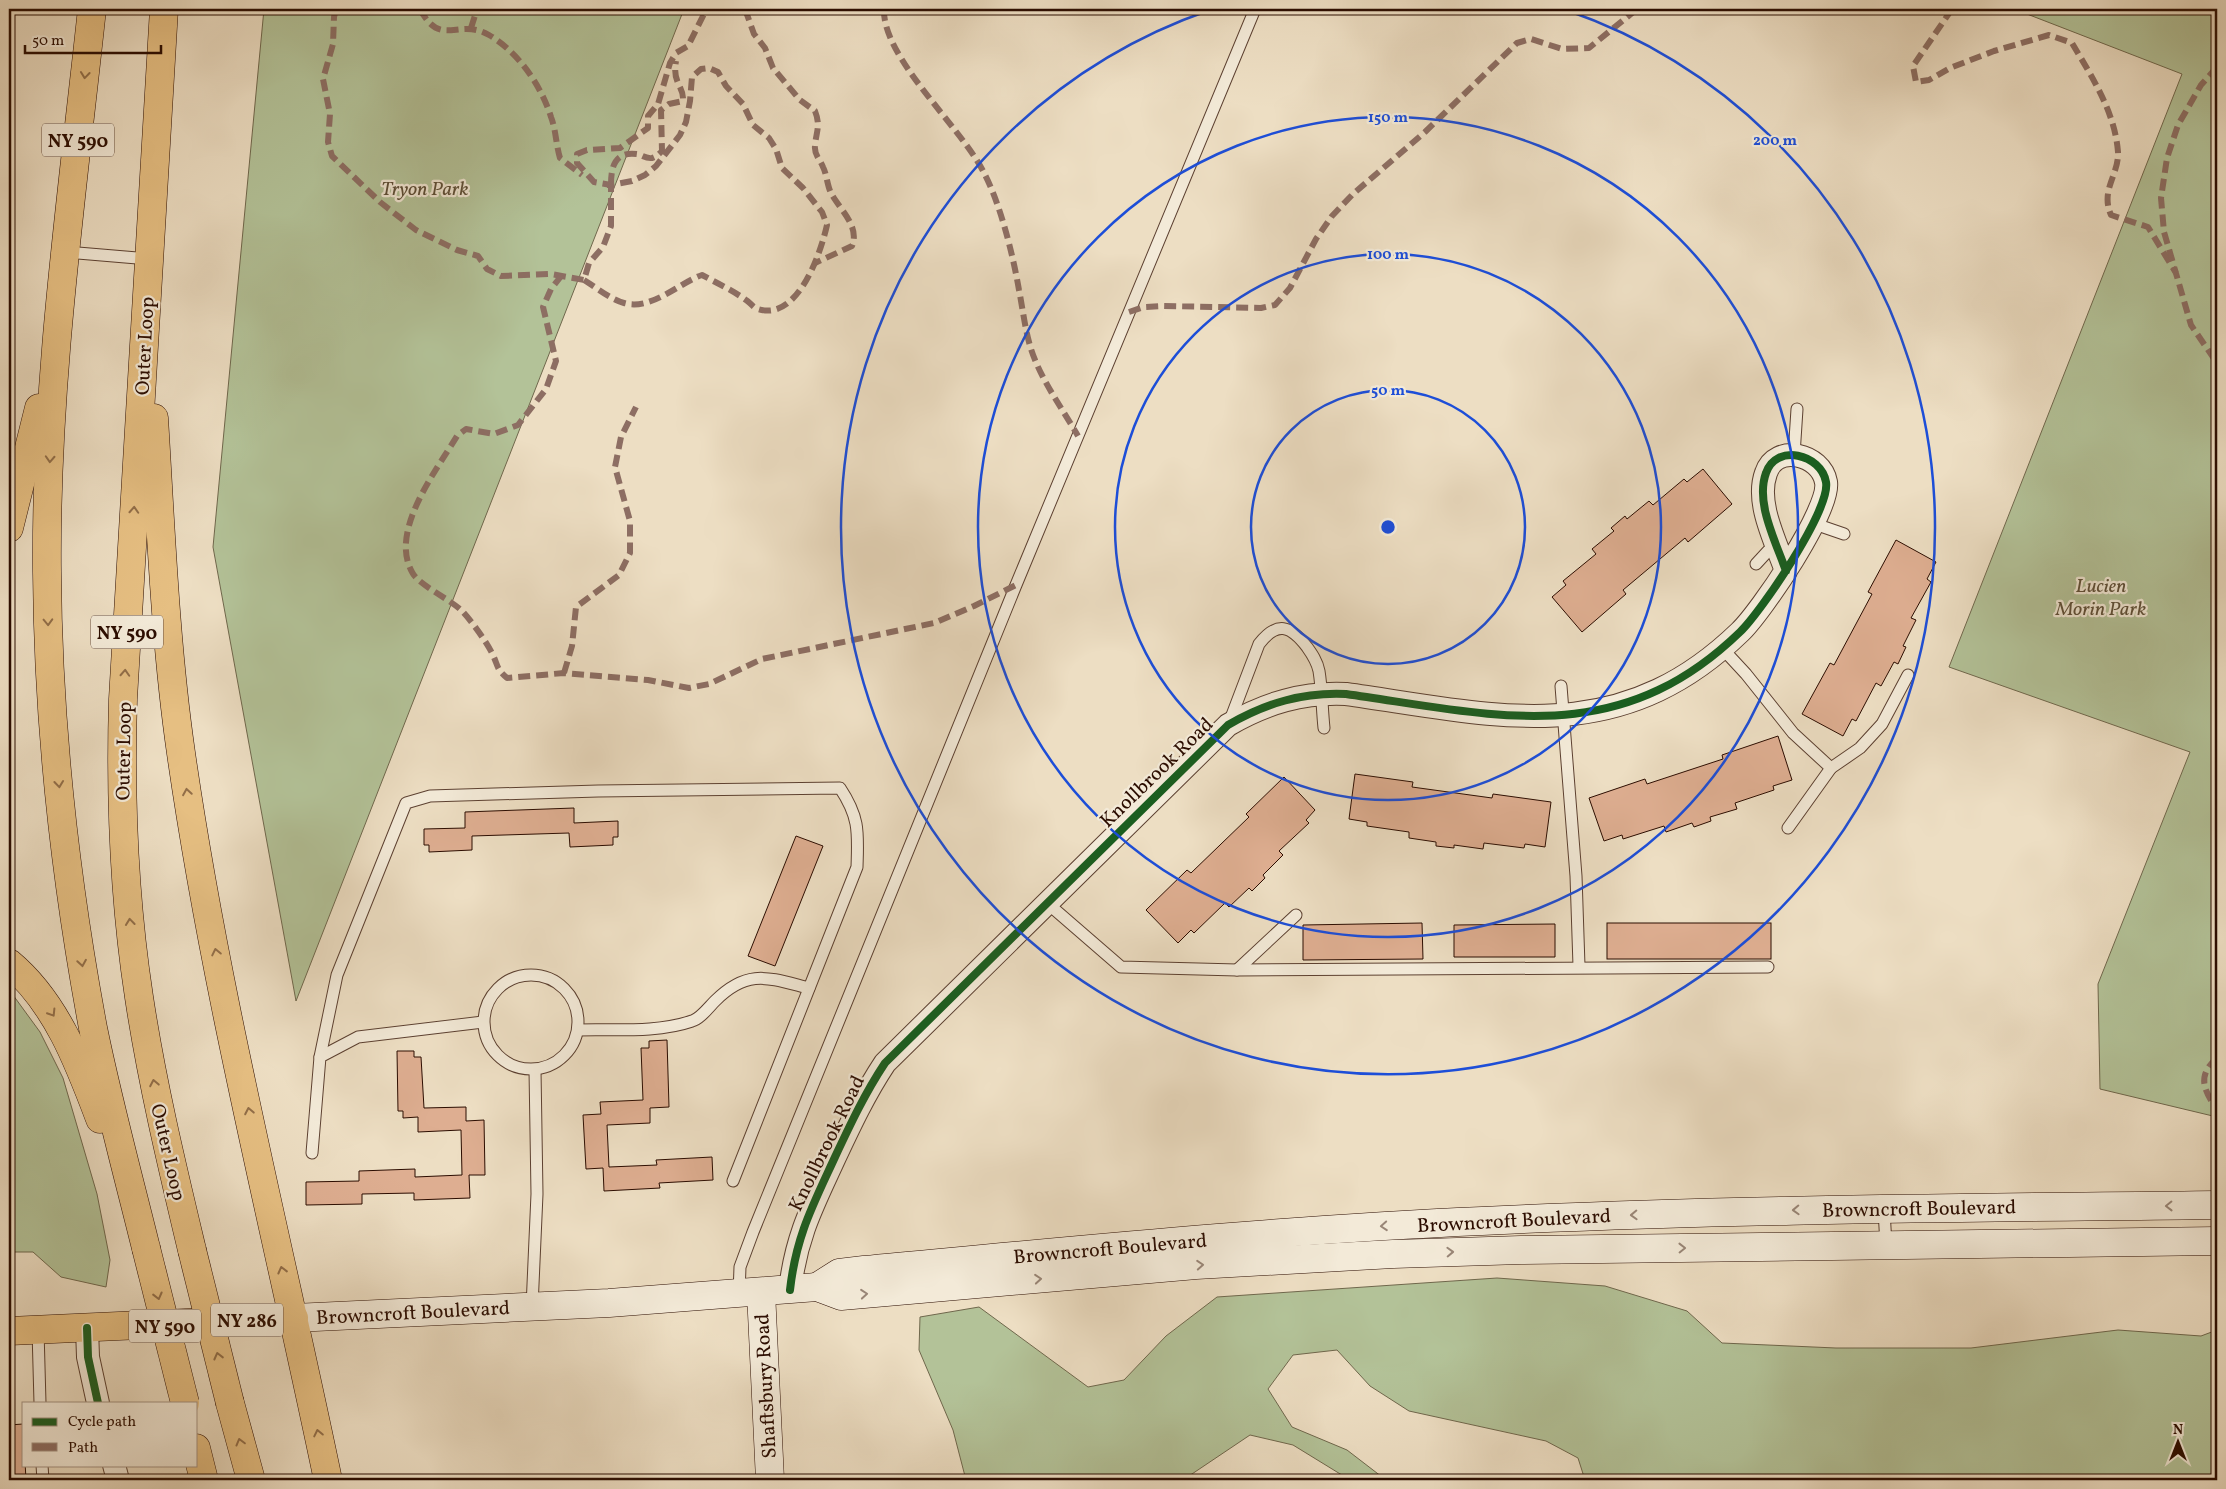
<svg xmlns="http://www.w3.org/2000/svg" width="2226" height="1489" font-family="Vollkorn,serif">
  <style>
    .green { fill: #b3c298; stroke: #6f674c }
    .building { fill: #deae91; stroke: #2b0c00 }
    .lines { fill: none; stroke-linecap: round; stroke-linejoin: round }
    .lane-casing { stroke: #5c4031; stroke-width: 13 }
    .street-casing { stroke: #5c4031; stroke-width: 24 }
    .secondary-casing { stroke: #2b0c00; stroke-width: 29 }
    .primary-casing { stroke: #2b0c00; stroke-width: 29 }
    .highway-casing { stroke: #2b0c00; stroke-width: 29 }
    .lane { stroke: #f3ead8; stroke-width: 11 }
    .street { stroke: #f3ead8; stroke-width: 22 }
    .secondary { stroke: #f3ead8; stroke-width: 28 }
    .primary { stroke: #e6bf82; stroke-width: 28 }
    .highway { stroke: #e6bf82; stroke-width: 28 }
    .highway-bridge-casing { stroke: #2b0c00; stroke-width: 29; stroke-linecap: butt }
    .highway-bridge { stroke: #e6bf82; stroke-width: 28 }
    .quiet { stroke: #8d6e63; stroke-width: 6; stroke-dasharray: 12 6; stroke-linecap: butt }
    .cycleway-casing { stroke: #f3ead8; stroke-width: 11 }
    .cycleway { stroke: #1b5e20; stroke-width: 8 }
    .oneway { stroke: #926e48 }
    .oneway2 { stroke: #998677 }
    .ring { fill: none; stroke: #1d4ed8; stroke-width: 2.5 }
    .labels { text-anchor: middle; stroke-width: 4.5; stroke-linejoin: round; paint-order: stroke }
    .shield { fill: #f3ead8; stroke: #674f41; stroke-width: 1 }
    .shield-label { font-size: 19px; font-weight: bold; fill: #2b0c00 }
    .park-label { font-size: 20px; font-style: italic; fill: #5b4c35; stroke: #f3ead8 }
    .street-label { font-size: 20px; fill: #2b0c00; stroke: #f3ead8 }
    .centre { fill: #1d4ed8; stroke: #f3ead8; stroke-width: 2.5 }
    .ring-label { font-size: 15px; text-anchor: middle; font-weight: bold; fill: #1d4ed8; stroke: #f3ead8; stroke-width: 4.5; stroke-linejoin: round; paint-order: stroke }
  </style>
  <rect width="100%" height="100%" fill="#eddec3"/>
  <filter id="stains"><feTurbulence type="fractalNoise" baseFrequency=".004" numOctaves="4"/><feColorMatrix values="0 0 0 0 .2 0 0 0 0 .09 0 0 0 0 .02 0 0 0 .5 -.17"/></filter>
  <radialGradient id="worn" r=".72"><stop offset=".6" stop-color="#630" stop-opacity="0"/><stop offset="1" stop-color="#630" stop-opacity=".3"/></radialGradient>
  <g class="green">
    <polygon points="264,9 684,9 296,1001 213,547"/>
    <polygon points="2014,9 2217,9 2217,1117 2100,1089 2098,984 2190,752 1949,667 2182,74"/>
    <polygon points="9,995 13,995 40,1032 63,1078 97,1194 110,1260 106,1287 61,1277 33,1252 9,1252"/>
    <polygon points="1497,1278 1605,1286 1687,1311 1722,1343 1836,1348 1971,1348 2118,1330 2201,1336 2217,1330 2217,1480 1585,1480 1578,1458 1546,1441 1409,1411 1370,1386 1337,1350 1293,1355 1268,1389 1292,1427 1347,1450 1386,1480 1350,1480 1293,1445 1250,1435 1183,1480 966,1480 953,1430 919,1350 920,1317 979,1307 1088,1387 1124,1380 1166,1336 1217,1297"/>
  </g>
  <g class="building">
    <polygon points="1703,469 1732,504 1688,542 1685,538 1623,590 1626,594 1582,632 1552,597 1566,585 1563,581 1596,554 1592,549 1614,531 1611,528 1625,516 1627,519 1649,501 1653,505 1684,479 1687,482"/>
    <polygon points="1896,540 1936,562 1927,579 1931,582 1911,618 1916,620 1903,646 1906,647 1898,664 1894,662 1881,686 1876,683 1856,721 1852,719 1843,736 1802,714 1830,663 1834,665 1872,594 1868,592"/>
    <polygon points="1778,736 1792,780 1773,786 1774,790 1735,803 1737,809 1710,817 1711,821 1694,827 1692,823 1666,832 1664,826 1623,839 1622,835 1604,841 1589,798 1645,779 1647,784 1723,759 1722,755"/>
    <polygon points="1355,774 1413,782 1412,787 1492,798 1493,794 1551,802 1545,847 1525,844 1524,848 1484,843 1483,849 1454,845 1454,848 1436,846 1436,842 1409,838 1409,832 1367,826 1367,822 1349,819"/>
    <polygon points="1284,777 1315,810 1306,820 1309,823 1279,851 1283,855 1263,875 1265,878 1252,891 1249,888 1229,907 1225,903 1194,933 1191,930 1178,943 1146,910 1187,870 1191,873 1249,817 1246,814"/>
    <polygon points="574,808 574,823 618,821 618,837 613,837 613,845 570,847 569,833 472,836 472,850 429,852 429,845 424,845 424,829 465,828 465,812"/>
    <polygon points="796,836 823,846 775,966 748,956"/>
    <polygon points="1422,923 1423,959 1303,960 1303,925"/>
    <rect x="1607" y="923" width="164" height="36"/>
    <polygon points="1555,924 1555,957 1454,957 1454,925"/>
    <polygon points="667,1040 669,1107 650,1108 650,1123 607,1125 609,1167 657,1165 656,1160 712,1157 713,1180 659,1183 660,1188 604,1191 603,1168 586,1169 583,1115 601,1114 600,1102 643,1100 641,1048 649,1048 649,1041"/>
    <polygon points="397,1051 414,1051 414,1057 421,1057 424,1108 466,1107 466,1121 484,1120 485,1175 469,1175 470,1198 414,1200 414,1193 362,1194 362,1204 306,1205 306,1182 359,1181 359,1171 415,1169 415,1177 462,1175 461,1130 418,1132 418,1117 403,1118 403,1111 398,1111"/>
    <polygon points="23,1424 26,1480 9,1480 9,1425"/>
  </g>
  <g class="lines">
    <g class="lane-casing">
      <g id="lane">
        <polyline points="66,252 149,259"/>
        <polyline points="1794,455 1797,409"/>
        <polyline points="1812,523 1844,534"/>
        <polyline points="1756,564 1768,551 1778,547"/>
        <polyline points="1721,647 1746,674 1793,733 1831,768 1788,828"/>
        <polyline points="1561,686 1576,876 1579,966"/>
        <path d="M1229,723L1259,644C1277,621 1290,625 1307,647C1312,654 1317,661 1319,671C1322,689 1322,709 1324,728"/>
        <polyline points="1831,768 1860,748 1882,724 1908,675"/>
        <polyline points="1046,902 1121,967 1237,970 1768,967"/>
        <polyline points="1237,970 1296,915"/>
        <circle cx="531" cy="1022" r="47"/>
        <path d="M578,1030C615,1029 657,1033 692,1021C700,1019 709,1007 715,1001C748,968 769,978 809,988"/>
        <path d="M320,1057L337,975L406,803L430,796L598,791L840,788C860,818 858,833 857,867L733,1181"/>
        <polyline points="312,1153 320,1057 358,1037 483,1022"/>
        <polyline points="1884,1210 1886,1245"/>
        <polyline points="739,1294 740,1267 753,1232 1016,585 1255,9"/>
        <polyline points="532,1307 537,1194 535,1070"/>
        <polyline points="38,1330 40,1403"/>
        <polyline points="42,1465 43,1480"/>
      </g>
    </g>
    <g class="street-casing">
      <g id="street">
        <path d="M790,1290C796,1236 813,1205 835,1157C850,1125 865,1093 885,1063L1228,725C1266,703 1303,692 1346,694C1496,715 1617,751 1740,632C1761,612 1831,509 1826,482C1821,454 1776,443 1766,473C1755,503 1776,542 1786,571"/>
        <polyline points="87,1328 88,1357 98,1403"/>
        <polyline points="114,1465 118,1480"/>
      </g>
    </g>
    <g class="secondary-casing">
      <g id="secondary">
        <path d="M817,1287L839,1273L864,1270C1069,1251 1275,1230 1482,1221C1727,1209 1972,1208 2217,1205"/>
        <polyline points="761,1292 770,1480"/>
        <polyline points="294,1318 609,1303 817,1287 841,1296 1196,1265 1393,1254 1521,1250 2217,1241"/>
      </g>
    </g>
    <g class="primary-casing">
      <polyline id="primary" points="9,1331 294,1318"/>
    </g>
    <g class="highway-casing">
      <g id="highway">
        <path d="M92,9C72,196 45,384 47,572C48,725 65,878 93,1028C108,1102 128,1175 146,1248"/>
        <path d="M164,9L123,699C120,799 124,899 139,997C152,1083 172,1166 192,1250"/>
        <path d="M154,418C161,530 165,642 181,753C216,997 278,1239 328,1480"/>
        <polyline points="9,528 39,408"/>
        <path d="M9,963C56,1002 79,1063 100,1119"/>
        <polyline points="230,1403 251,1480"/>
        <polyline points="196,1448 204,1480"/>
      </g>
    </g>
    <use href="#lane" class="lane"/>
    <use href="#street" class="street"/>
    <use href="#secondary" class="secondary"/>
    <use href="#primary" class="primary"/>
    <use href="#highway" class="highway"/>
    <g class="highway-bridge-casing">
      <g id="highway-bridge">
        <polyline points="146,1248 185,1403"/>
        <polyline points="192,1250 230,1403"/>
      </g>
    </g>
    <use href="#highway-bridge" class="highway-bridge"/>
    <g class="quiet">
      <polyline points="336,9 334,17 333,44 323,79 330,114 328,142 332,156 380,202 416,230 457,250 478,256 487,269 501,276 551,274 584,280 589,263 603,247 611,226 611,185 607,185"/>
      <path d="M420,9C441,49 458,17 489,35C518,52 541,85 551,117C556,130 556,145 560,158L582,175"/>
      <path d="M745,9L754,34L765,48L773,68L800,100L815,111C821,126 816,132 815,146C814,155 820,159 823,167C827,175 827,185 831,193C840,210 860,226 852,246L815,263"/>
      <path d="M884,9C882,57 960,126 983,171C1000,202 1013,255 1019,290C1023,310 1025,330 1031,349C1041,380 1062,408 1078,436"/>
      <path d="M1952,9L1913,66L1916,82L1929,80L1950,68L1994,51L2049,35L2072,43C2092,77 2115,112 2118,152C2119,175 2100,190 2111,215L2148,227L2176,273"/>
      <polyline points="471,28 477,9"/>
      <polyline points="2217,67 2201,85 2178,125 2167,158 2161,198 2164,232 2191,325 2217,363"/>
      <path d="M611,185C611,168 614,151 637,154C642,155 646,159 652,158C656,157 659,154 662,151L661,110L669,104L683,101C684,85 672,84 676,61"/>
      <path d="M562,275L551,289L543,307L556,361L546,389L518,425L494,434L466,429L457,436C436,471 389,531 412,572C418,585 452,600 463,612C473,623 485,640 492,653C498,665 496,669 507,678L564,673L648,680L689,688L709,684L762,659L934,623L974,606L1016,585"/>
      <path d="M584,280C597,288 610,299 624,303C651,311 679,283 702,275C717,283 732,290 746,300C750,302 753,308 758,309C798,322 821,252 827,225L822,212L803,188L782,168L776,149L769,138L753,125L743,104L726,86L718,72L709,68L701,69L692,77L690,101L686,122L680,135L656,166L645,175L632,181L611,185L594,182L577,163V154L587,150L620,148L648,128V116L658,104L670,63L676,53L688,46L705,12L704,9"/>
      <polyline points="1129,312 1144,307 1164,306 1261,308 1275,305 1290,288 1316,239 1332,216 1353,194 1425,132 1517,43 1531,39 1562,49 1589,48 1637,9"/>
      <polyline points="564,673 572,646 576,607 619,575 630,553 630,521 615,467 621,437 636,407"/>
      <path d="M2217,1058C2197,1075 2203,1090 2217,1109"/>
    </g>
    <g class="cycleway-casing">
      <g id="cycleway">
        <path d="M790,1290C796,1236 813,1205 835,1157C850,1125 865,1093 885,1063L1228,725C1266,703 1303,692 1346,694C1496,715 1617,751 1740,632C1761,612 1831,509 1826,482C1821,454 1776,443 1766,473C1755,503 1776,542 1786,571"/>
        <polyline points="87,1328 88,1357 98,1403"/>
      </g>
    </g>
    <use href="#cycleway" class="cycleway"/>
  </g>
  <defs><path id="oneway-chevron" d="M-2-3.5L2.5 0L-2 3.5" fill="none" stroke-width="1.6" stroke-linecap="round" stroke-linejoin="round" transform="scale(1.25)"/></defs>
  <g class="oneway">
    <use href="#oneway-chevron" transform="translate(85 75) rotate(96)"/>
    <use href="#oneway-chevron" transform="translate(50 459) rotate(93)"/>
    <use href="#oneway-chevron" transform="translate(134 510) rotate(-87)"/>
    <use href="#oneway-chevron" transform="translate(48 622) rotate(88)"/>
    <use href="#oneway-chevron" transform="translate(125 673) rotate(-87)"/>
    <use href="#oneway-chevron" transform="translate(59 784) rotate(84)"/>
    <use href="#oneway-chevron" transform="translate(187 792) rotate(-99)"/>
    <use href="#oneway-chevron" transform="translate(130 922) rotate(-96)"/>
    <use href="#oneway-chevron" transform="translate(216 952) rotate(-102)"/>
    <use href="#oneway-chevron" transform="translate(82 963) rotate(81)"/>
    <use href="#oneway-chevron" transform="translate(52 1013) rotate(58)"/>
    <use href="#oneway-chevron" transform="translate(154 1083) rotate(-101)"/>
    <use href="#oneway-chevron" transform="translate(249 1111) rotate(-101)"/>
    <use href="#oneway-chevron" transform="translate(282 1270) rotate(-104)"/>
    <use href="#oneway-chevron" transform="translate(158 1296) rotate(76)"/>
    <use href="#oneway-chevron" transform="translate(218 1356) rotate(-104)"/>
    <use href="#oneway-chevron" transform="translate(318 1433) rotate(-102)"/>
    <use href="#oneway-chevron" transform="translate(240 1442) rotate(-105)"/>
  </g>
  <g class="oneway2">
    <use href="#oneway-chevron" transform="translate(2169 1206) rotate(179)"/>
    <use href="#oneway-chevron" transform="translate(1796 1210) rotate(178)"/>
    <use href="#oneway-chevron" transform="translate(1634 1215) rotate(178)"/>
    <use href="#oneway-chevron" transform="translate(1384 1226) rotate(176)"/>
    <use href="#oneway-chevron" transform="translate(1682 1248) rotate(-1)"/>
    <use href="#oneway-chevron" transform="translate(1450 1252) rotate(-2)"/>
    <use href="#oneway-chevron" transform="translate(1200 1265) rotate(-4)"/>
    <use href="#oneway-chevron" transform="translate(1038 1279) rotate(-5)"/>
    <use href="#oneway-chevron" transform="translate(864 1294) rotate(-5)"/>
  </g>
  <g class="ring">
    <circle cx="1388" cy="527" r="137"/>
    <circle cx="1388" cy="527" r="273"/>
    <circle cx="1388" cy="527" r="410"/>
    <path d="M1566 10A547 547 0 1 1 1210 10"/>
  </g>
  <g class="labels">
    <g class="shield">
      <rect x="42" y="123.5" width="72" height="33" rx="4"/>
      <rect x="91" y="615.5" width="72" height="33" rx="4"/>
      <rect x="211" y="1303.5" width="72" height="33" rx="4"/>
      <rect x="129" y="1309.5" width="72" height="33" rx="4"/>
    </g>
    <g class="shield-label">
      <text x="78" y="147">NY 590</text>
      <text x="127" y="639">NY 590</text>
      <text x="247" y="1327">NY 286</text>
      <text x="165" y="1333">NY 590</text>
    </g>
    <g class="park-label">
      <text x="425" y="195">Tryon Park</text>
      <text x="2101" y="592">Lucien<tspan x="2101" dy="23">Morin Park</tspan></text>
    </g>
    <g class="street-label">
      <text transform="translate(144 346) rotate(-87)" y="7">Outer Loop</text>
      <text transform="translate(123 751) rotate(-89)" y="7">Outer Loop</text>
      <text transform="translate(1156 772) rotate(-44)" y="7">Knollbrook Road</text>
      <text transform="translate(826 1143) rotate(-64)" y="7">Knollbrook Road</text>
      <text transform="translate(169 1152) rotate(77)" y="7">Outer Loop</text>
      <text transform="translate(1919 1208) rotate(-1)" y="7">Browncroft Boulevard</text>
      <text transform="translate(1514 1220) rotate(-3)" y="7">Browncroft Boulevard</text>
      <text transform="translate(1110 1248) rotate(-5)" y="7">Browncroft Boulevard</text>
      <text transform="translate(413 1312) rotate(-3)" y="7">Browncroft Boulevard</text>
      <text transform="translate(765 1386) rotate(-93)" y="7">Shaftsbury Road</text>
    </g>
  </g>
  <circle cx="1388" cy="527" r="8" class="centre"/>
  <g class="ring-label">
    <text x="1388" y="122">150 m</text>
    <text x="1775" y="145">200 m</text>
    <text x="1388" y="259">100 m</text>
    <text x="1388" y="395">50 m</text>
  </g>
  <rect width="2226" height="1489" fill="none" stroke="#eddec3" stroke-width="30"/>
  <rect x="10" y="10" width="2206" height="1469" fill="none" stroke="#2b0c00" stroke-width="2.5"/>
  <rect x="15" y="15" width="2196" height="1459" fill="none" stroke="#2b0c00"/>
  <rect x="22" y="1402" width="175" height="65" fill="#f3ead8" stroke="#a39182"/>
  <rect x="32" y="1418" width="25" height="8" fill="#1b5e20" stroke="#a39182"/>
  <text x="68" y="1426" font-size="15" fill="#2b0c00">Cycle path</text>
  <rect x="32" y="1443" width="25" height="8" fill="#8d6e63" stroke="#a39182"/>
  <text x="68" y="1452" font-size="15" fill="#2b0c00">Path</text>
  <g transform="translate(2178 1442)" stroke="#f3ead8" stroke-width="4" paint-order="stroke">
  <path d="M0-4L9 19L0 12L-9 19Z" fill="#2b0c00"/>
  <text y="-8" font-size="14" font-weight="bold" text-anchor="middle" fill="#2b0c00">N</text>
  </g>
  <path d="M25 45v8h136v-8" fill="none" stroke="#2b0c00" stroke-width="2.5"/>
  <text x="32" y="45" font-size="15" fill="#2b0c00" stroke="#f3ead8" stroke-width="4" paint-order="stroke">50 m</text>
  <rect width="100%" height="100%" filter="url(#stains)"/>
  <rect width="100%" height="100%" fill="url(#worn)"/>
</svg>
